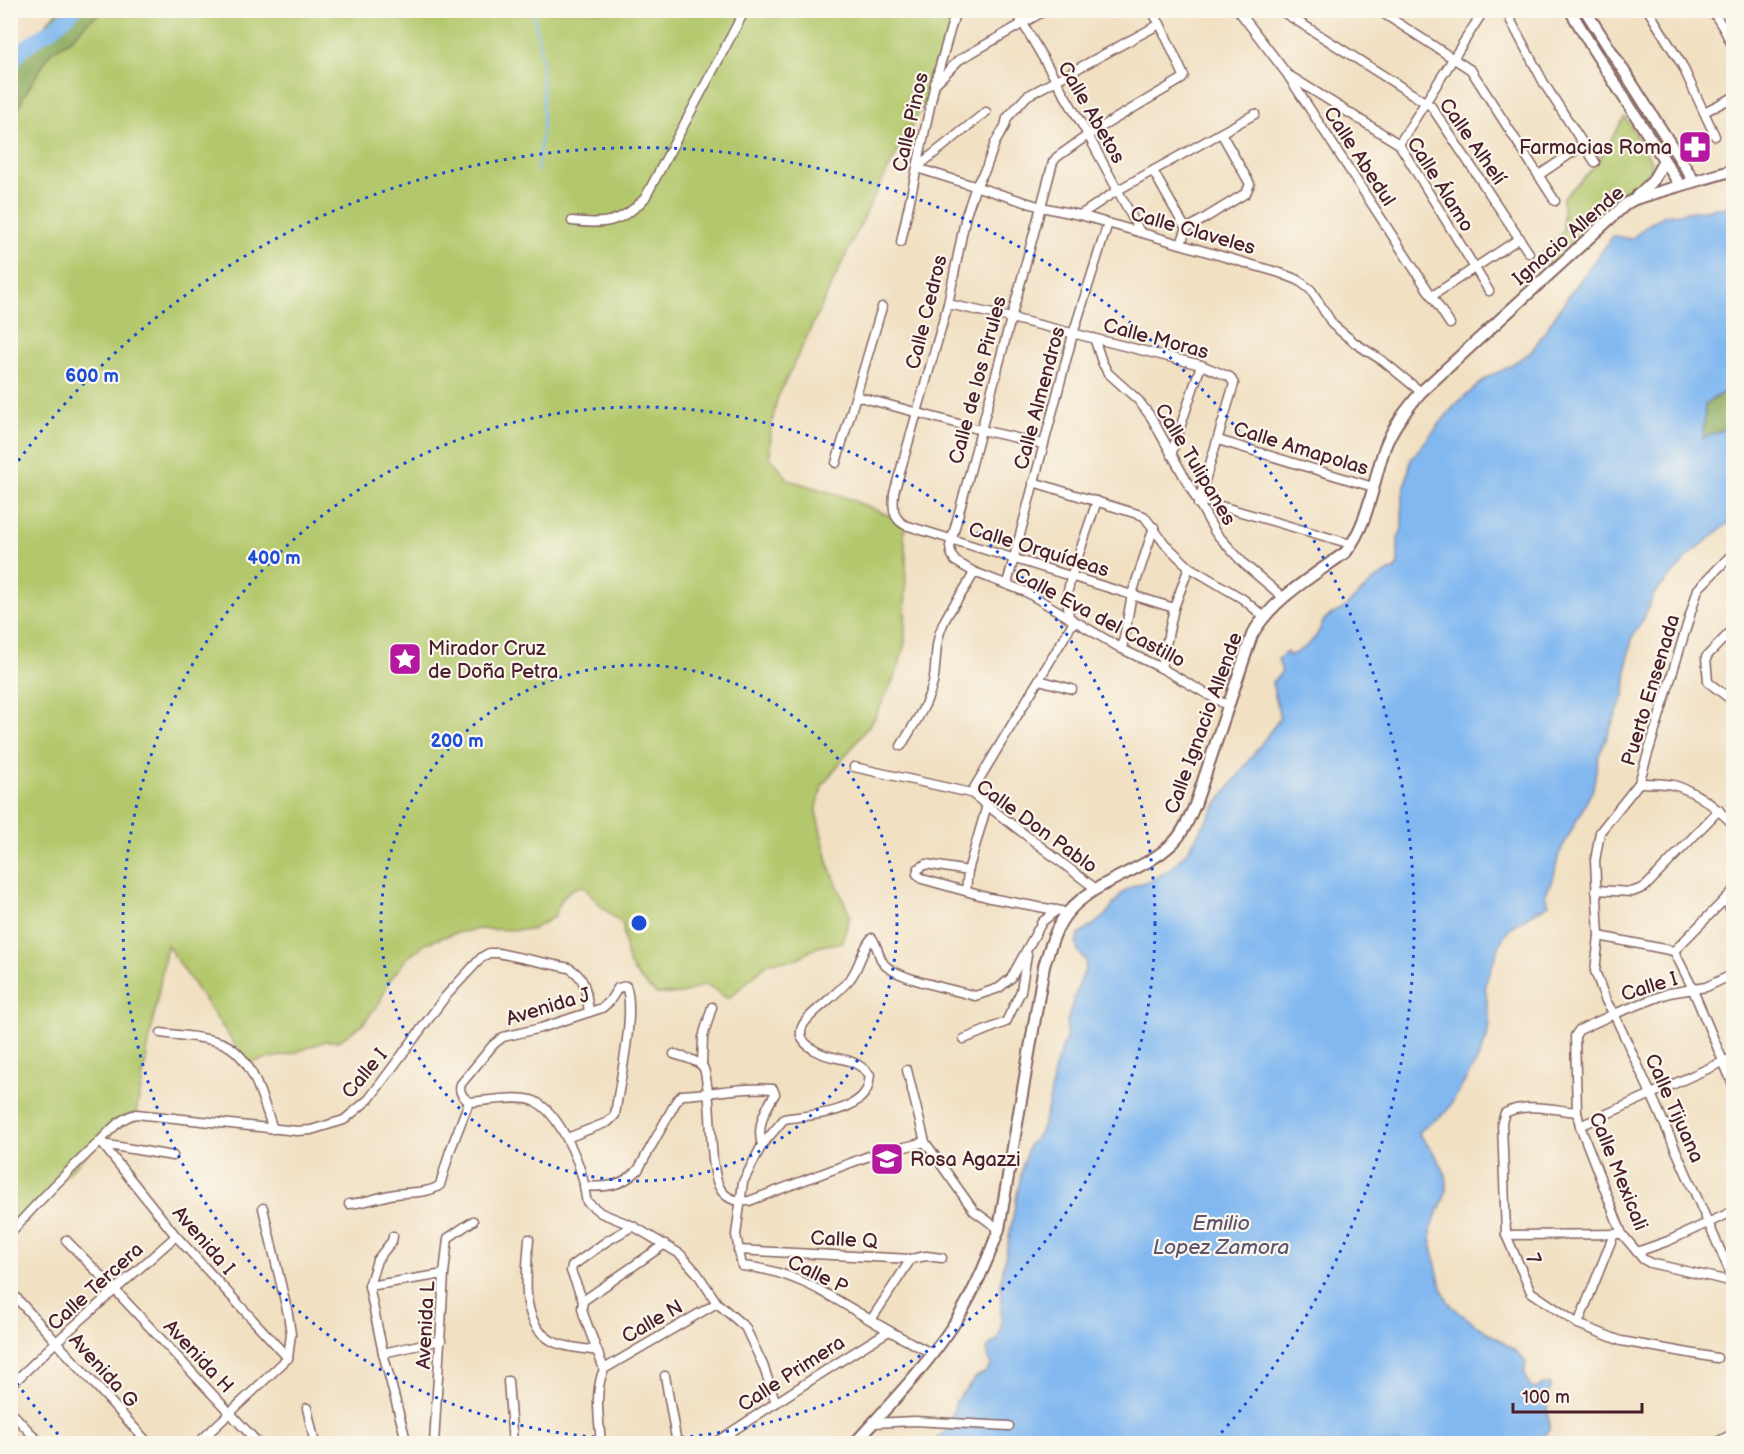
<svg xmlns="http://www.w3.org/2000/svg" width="1744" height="1454" font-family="'Balsamiq Sans',sans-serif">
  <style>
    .green { fill: #b3c86c; stroke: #7e744c; stroke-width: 1.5 }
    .forest { fill: #8eac60; stroke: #6c6646; stroke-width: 1.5 }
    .water { fill: #81b8f0; stroke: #666c8e; stroke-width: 1.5 }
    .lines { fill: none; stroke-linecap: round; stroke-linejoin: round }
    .stream { stroke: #81b8f0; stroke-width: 2 }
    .river { stroke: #81b8f0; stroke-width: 15 }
    .minor-casing { stroke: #846360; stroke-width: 11 }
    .tertiary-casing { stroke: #846360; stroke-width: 14 }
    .minor { stroke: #fff; stroke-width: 8 }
    .tertiary { stroke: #fff; stroke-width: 10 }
    .ring { fill: none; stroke: #1d4ed8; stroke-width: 3; stroke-dasharray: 3 6 }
    .labels { text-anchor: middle; stroke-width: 4.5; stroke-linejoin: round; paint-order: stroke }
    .street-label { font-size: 20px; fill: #4a1f2b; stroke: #fbf7ec }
    .poi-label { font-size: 20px; fill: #4a1f2b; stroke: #fbf7ec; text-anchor: start }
    .water-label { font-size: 21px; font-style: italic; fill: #5d5570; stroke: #fbf7ec }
    .centre { fill: #1d4ed8; stroke: #fbf7ec; stroke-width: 3 }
    .ring-label { font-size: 18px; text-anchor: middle; font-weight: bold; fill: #1d4ed8; stroke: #fbf7ec; stroke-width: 4.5; stroke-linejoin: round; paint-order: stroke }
  </style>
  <rect width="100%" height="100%" fill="#fbf7ec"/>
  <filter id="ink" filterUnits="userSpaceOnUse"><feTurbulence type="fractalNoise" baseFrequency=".0167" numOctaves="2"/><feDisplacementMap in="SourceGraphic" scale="12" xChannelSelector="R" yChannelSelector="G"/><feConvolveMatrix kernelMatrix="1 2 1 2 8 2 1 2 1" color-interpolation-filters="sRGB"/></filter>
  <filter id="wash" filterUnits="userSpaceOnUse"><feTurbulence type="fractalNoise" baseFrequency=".008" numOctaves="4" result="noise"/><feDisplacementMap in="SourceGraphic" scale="24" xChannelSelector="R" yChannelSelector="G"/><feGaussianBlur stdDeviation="1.35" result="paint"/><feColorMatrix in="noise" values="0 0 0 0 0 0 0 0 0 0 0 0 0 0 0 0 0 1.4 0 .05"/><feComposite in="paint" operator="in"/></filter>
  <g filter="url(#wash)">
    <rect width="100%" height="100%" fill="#f1e0c2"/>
    <g class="green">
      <path d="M104,11H956L935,83L876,192L777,399L771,427L770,457L789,480L842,496L895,518L905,525L904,533L906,559L905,644L897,672L874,719L822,786L816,812L829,865L850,916L842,942L817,947L795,960L769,962L728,999L706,984L682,994H656C628,970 625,962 623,925L600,905L583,886C564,889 560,901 554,917L531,930L478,929L452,934L427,943L406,959L390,980L379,1003L363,1024L339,1041H326L291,1054L247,1063L167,945L136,1114L124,1117L11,1230L10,131L23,97L51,52L69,41L89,21Z"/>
      <polygon points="1625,117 1651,161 1652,166 1649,175 1548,266 1539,256 1563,232 1563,198 1595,166"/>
    </g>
    <g class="forest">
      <polygon points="57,11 104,11 89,21 69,41 51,52 23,97 11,131 11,65"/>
      <polygon points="1733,386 1733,426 1703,438 1705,404"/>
    </g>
    <path class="water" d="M1733,206V386L1705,404L1703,438L1733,426V519L1693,552L1654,594L1642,622L1633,635L1628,656L1625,693L1598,758L1593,789L1559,854L1554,875L1545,896L1549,904L1512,926L1502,939L1485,984L1489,1022L1487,1038L1477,1061L1447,1111L1420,1131L1419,1134C1429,1147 1445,1165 1447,1182C1448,1197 1436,1212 1432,1226C1428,1239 1441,1295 1451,1305C1470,1324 1497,1336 1518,1353L1526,1362L1524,1374L1530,1387L1536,1389L1543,1384H1550C1551,1392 1546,1399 1547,1408C1549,1435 1558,1424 1534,1444H931L948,1429L956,1401L976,1377L986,1372L991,1365L987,1350L991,1344L998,1340L1001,1331V1280L1023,1164L1029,1145L1038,1135L1043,1125L1049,1103L1055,1067L1066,1038L1067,1022L1074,998L1085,969L1086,961L1078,951L1076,943L1079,935L1104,917L1122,893L1133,886L1152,880L1169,870L1187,852L1215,807L1280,718L1272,682L1282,672L1278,659L1287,652L1289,656C1300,651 1309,646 1316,636C1320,631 1321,624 1325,619C1331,613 1339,613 1345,607C1361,594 1374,576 1394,570L1398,564V538L1402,529V500L1411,459L1455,405L1489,376L1503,370L1531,352L1567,298L1613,236L1631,239L1649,224L1665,215Z"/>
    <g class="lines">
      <polyline class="stream" points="532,10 535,21 542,61 543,104 543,126 537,171"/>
      <path class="river" d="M10,71C15,47 39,40 56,26C62,21 68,16 74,10"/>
    </g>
  </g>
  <g filter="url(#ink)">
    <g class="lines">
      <g class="minor-casing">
        <g id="minor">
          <polyline points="1015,10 1088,135 1140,232"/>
          <polyline points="1151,10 1160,24 1184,76 1182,79 1088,135 1057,157 1053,162 950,546 951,553 955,561 974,572 1026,592 1122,649 1161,668 1228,706"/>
          <polyline points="1238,10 1287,74 1450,324"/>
          <polyline points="1280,10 1431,106 1529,253"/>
          <polyline points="1378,10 1471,70 1555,201"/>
          <polyline points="1505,10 1545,85 1595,162"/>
          <polyline points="1648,10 1682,65 1715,136"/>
          <polyline points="1712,10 1724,29 1734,49"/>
          <path d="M1160,24L1027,96L1007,118L1005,126L995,143L986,168L976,186L966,215L948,304L894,493C893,507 892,518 905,525L1174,608"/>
          <polyline points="1290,76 1399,144 1489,291"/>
          <polyline points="937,82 959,60 1046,10"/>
          <polyline points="1704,112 1734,97"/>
          <polyline points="1399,144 1484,10"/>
          <polyline points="917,167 986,112"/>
          <polyline points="917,168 1041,207 1080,215 1280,273 1298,280 1311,290 1333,325 1355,343 1383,361 1421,392"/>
          <polyline points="1153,171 1183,224 1187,227"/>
          <polyline points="1539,175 1585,144"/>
          <polyline points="1080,215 1118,190 1255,114"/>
          <path d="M572,221C604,225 622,223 645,198L745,10"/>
          <polyline points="1187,227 1192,226 1246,193 1250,184 1221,133"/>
          <polyline points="901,242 935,83 956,10"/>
          <polyline points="1181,244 1187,227"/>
          <polyline points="1432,296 1520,238"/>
          <polyline points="948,304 1011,318 1201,365 1230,377 1234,384 1198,504"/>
          <polyline points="1094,338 1102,362 1108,373 1138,400 1151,417 1215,532 1244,564 1284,598"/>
          <polyline points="856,396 981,430 1043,444"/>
          <polyline points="1218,440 1373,487"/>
          <polyline points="1171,455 1201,365"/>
          <polyline points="836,463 882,307"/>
          <polyline points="1033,482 1144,516 1165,544 1189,567 1243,599 1263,616"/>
          <polyline points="1200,500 1351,544"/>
          <polyline points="1734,552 1698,589 1639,783 1600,832 1595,861 1599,936 1595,971 1606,1001 1614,1014 1651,1094 1734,1281"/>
          <polyline points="1007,584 1073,334 1108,223"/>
          <polyline points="1069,618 1067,595 1071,577 1097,501"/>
          <polyline points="1734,628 1706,657 1708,682 1734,702"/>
          <polyline points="1122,649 1132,594 1154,527"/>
          <polyline points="1161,668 1174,608 1189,567"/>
          <polyline points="1039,680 1072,689"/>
          <path d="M901,746C913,726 927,706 933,683C937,664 934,643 943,624C951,605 966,591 974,572"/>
          <polyline points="854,767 971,793 1096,889"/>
          <path d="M1639,783C1650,783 1663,783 1673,785C1697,791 1717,808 1734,825"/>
          <polyline points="971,793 1074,621"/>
          <polyline points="968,871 926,864 918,869 917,874 922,879 990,898 1061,911"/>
          <polyline points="1596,890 1632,892 1645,887 1719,810"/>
          <polyline points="966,891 968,871 987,805"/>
          <polyline points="1725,900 1734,915"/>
          <polyline points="1599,936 1674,951"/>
          <polyline points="1674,951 1690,983 1734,1087"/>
          <polyline points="1674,951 1734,890"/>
          <polyline points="1734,974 1706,987 1669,993 1614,1014 1579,1030 1575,1036 1577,1112 1580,1126 1622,1234 1643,1259 1650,1263 1734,1282"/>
          <path d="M161,1033C180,1036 203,1036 222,1043C253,1055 262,1100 273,1129"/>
          <polyline points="964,1039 1006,1022 1021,991 1027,955"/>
          <path d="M674,1054C682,1057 698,1060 703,1067C706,1072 706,1080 707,1085C712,1109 709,1173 721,1190C728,1200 738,1202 749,1201L869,1156L925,1142"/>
          <polyline points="702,1065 703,1037 712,1007"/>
          <polyline points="907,1070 925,1142 974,1211 999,1229"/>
          <path d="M1577,1112C1555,1110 1526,1102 1505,1113L1502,1122L1506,1235L1531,1292L1578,1324L1621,1341L1717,1358"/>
          <polyline points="1580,1126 1734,1057"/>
          <path d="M567,1138L608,1122L615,1115C619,1085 636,1012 626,986L618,988L609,1002L602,1008L541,1028L503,1037L493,1045L461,1084C458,1092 463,1097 469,1102C485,1101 519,1095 534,1101C558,1111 579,1160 584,1184C585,1190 585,1196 587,1202L601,1213L633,1226L680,1254L697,1273L717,1303L745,1327L763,1365L776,1403"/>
          <polyline points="100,1141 176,1236 288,1358"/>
          <polyline points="102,1144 173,1156"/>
          <path d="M584,1186C606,1188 622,1186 638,1170L677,1100L682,1095C711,1094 745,1086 773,1089L775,1094C765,1110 756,1126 762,1145"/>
          <path d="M349,1204C363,1203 376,1198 390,1195C405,1191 427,1195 440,1185L450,1151L469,1102"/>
          <polyline points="263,1208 288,1314 291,1334 288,1358"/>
          <path d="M10,1233C38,1202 66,1173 96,1145C110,1132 117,1119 136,1114L297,1131L311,1130L344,1120L369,1099L445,997L482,957L489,953H498L569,968C587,978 586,993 589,1012"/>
          <polyline points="1506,1235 1622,1234"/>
          <polyline points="393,1236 392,1241 377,1260 369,1286 383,1353 407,1444"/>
          <path d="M529,1239C527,1271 518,1323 552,1341C564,1348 583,1348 597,1351"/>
          <polyline points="66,1240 115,1290 259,1444"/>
          <polyline points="738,1250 911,1259 926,1256 942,1258"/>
          <polyline points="1637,1252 1668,1241 1734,1211"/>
          <polyline points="369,1286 444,1274"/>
          <polyline points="10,1291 149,1444"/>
          <polyline points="583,1301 665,1244"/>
          <polyline points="871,1320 911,1259"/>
          <polyline points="1578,1324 1614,1234"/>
          <polyline points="383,1353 441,1340"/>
          <path d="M933,1354C918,1346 903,1339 888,1330C839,1303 801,1271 742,1266L736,1235L743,1182L762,1145L784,1119C808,1115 855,1114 867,1089C869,1085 869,1079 870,1075C851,1054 836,1062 816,1051C784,1033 810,1016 826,1002C834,995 843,987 850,979C860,967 862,948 872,938C878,946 878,957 884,964C897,979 955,990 975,996L999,988L1011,978L1042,922L1057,910"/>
          <polyline points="604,1369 717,1303"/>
          <polyline points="665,1376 677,1444"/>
          <polyline points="508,1381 513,1444"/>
          <polyline points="10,1386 56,1342 176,1236"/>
          <polyline points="307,1408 315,1444"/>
          <polyline points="10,1411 41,1444"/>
          <polyline points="873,1423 914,1421 1009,1426"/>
          <polyline points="197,1444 288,1358"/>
          <polyline points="434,1444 444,1274 448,1238 473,1221"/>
          <path d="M601,1444C599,1419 594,1392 604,1369L584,1316L582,1308L583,1301L571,1271L572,1266L607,1241L633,1226"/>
          <path d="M713,1444C771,1406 829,1367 889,1331"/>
          <polyline points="1713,1444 1734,1433"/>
        </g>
      </g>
      <g class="tertiary-casing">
        <g id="tertiary">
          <polyline points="1570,10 1593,49 1680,185"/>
          <polyline points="1585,10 1694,181"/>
          <polyline points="1637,196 1652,182 1664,161"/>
          <path d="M854,1444C889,1405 925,1368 954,1324C973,1295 987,1262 999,1229L1044,966C1050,947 1056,925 1069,911C1097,879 1144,872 1174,842C1184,832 1189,818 1195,805L1252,635C1272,599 1313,576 1346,552C1370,520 1372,484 1385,447C1393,426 1407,409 1421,392L1626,204L1635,199L1734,170"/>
        </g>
      </g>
      <use href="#minor" class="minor"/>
      <use href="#tertiary" class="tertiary"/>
    </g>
  </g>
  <g class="ring">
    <circle cx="639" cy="923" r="258"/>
    <circle cx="639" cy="923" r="516"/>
    <path d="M64 1441A774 774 0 0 1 13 1378M13 468A774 774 0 1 1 1214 1441"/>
  </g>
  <defs>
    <g id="pharmacy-square" transform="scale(1.725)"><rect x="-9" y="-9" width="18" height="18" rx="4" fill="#b5179e" stroke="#fbf7ec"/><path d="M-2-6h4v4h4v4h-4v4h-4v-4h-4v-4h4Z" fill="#fff"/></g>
    <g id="sight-square" transform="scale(1.725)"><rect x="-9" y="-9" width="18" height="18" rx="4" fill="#b5179e" stroke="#fbf7ec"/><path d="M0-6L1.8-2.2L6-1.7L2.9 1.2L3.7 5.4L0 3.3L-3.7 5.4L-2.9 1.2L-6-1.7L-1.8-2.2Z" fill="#fff"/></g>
    <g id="school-square" transform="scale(1.725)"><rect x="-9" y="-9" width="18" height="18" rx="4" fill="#b5179e" stroke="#fbf7ec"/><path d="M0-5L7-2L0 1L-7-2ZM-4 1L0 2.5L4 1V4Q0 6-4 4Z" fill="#fff"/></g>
  </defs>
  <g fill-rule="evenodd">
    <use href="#pharmacy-square" x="1695" y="147"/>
    <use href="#sight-square" x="405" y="659"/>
    <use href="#school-square" x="887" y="1159"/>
  </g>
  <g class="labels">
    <g class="street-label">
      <text transform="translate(1092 112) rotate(60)" y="7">Calle Abetos</text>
      <text transform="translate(910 122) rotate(-77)" y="7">Calle Pinos</text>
      <text transform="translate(1473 141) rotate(55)" y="7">Calle Alhelí</text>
      <text transform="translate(1360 156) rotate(57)" y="7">Calle Abedul</text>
      <text transform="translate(1441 184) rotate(58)" y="7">Calle Álamo</text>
      <text transform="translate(1193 230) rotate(16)" y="7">Calle Claveles</text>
      <text transform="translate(1568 235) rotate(-41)" y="7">Ignacio Allende</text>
      <text transform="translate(926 312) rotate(-76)" y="7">Calle Cedros</text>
      <text transform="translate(1156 338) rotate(15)" y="7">Calle Moras</text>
      <text transform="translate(977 380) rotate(-75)" y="7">Calle de los Pirules</text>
      <text transform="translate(1039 398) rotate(-75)" y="7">Calle Almendros</text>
      <text transform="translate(1301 448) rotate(17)" y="7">Calle Amapolas</text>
      <text transform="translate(1196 464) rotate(59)" y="7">Calle Tulipanes</text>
      <text transform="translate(1039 549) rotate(17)" y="7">Calle Orquídeas</text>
      <text transform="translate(1100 617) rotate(28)" y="7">Calle Eva del Castillo</text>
      <text transform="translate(1650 690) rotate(-73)" y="7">Puerto Ensenada</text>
      <text transform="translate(1203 723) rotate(-70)" y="7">Calle Ignacio Allende</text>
      <text transform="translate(1037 826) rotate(36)" y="7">Calle Don Pablo</text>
      <text transform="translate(1649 986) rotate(-17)" y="7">Calle I</text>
      <text transform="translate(548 1006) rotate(-17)" y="7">Avenida J</text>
      <text transform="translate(364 1073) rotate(-50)" y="7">Calle I</text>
      <text transform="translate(1675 1108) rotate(66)" y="7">Calle Tijuana</text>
      <text transform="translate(1619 1171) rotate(68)" y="7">Calle Mexicali</text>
      <text transform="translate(844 1239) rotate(3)" y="7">Calle Q</text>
      <text transform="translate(204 1240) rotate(49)" y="7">Avenida I</text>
      <text transform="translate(1534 1259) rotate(66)" y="7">7</text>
      <text transform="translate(818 1274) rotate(26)" y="7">Calle P</text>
      <text transform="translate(95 1286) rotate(-42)" y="7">Calle Tercera</text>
      <text transform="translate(652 1321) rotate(-30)" y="7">Calle N</text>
      <text transform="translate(425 1325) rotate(-87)" y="7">Avenida L</text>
      <text transform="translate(199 1356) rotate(47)" y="7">Avenida H</text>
      <text transform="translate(104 1370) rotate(48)" y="7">Avenida G</text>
      <text transform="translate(791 1373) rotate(-33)" y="7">Calle Primera</text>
    </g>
    <g class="poi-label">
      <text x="1672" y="154" text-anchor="end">Farmacias Roma</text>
      <text x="428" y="655">Mirador Cruz<tspan x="428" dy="23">de Doña Petra</tspan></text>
      <text x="910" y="1166">Rosa Agazzi</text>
    </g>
    <g class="water-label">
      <text x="1221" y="1230">Emilio<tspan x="1221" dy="24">Lopez Zamora</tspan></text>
    </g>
  </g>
  <circle cx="639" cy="923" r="9" class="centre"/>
  <g class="ring-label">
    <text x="92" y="382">600 m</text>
    <text x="274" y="564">400 m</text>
    <text x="457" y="747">200 m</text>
  </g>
  <rect width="1744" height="1454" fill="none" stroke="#fbf7ec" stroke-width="36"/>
  <path d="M1513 1403v9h129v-9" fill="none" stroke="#4a1f2b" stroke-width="3"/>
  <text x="1522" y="1403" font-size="18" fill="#4a1f2b" stroke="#fbf7ec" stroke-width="4.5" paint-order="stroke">100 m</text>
</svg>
